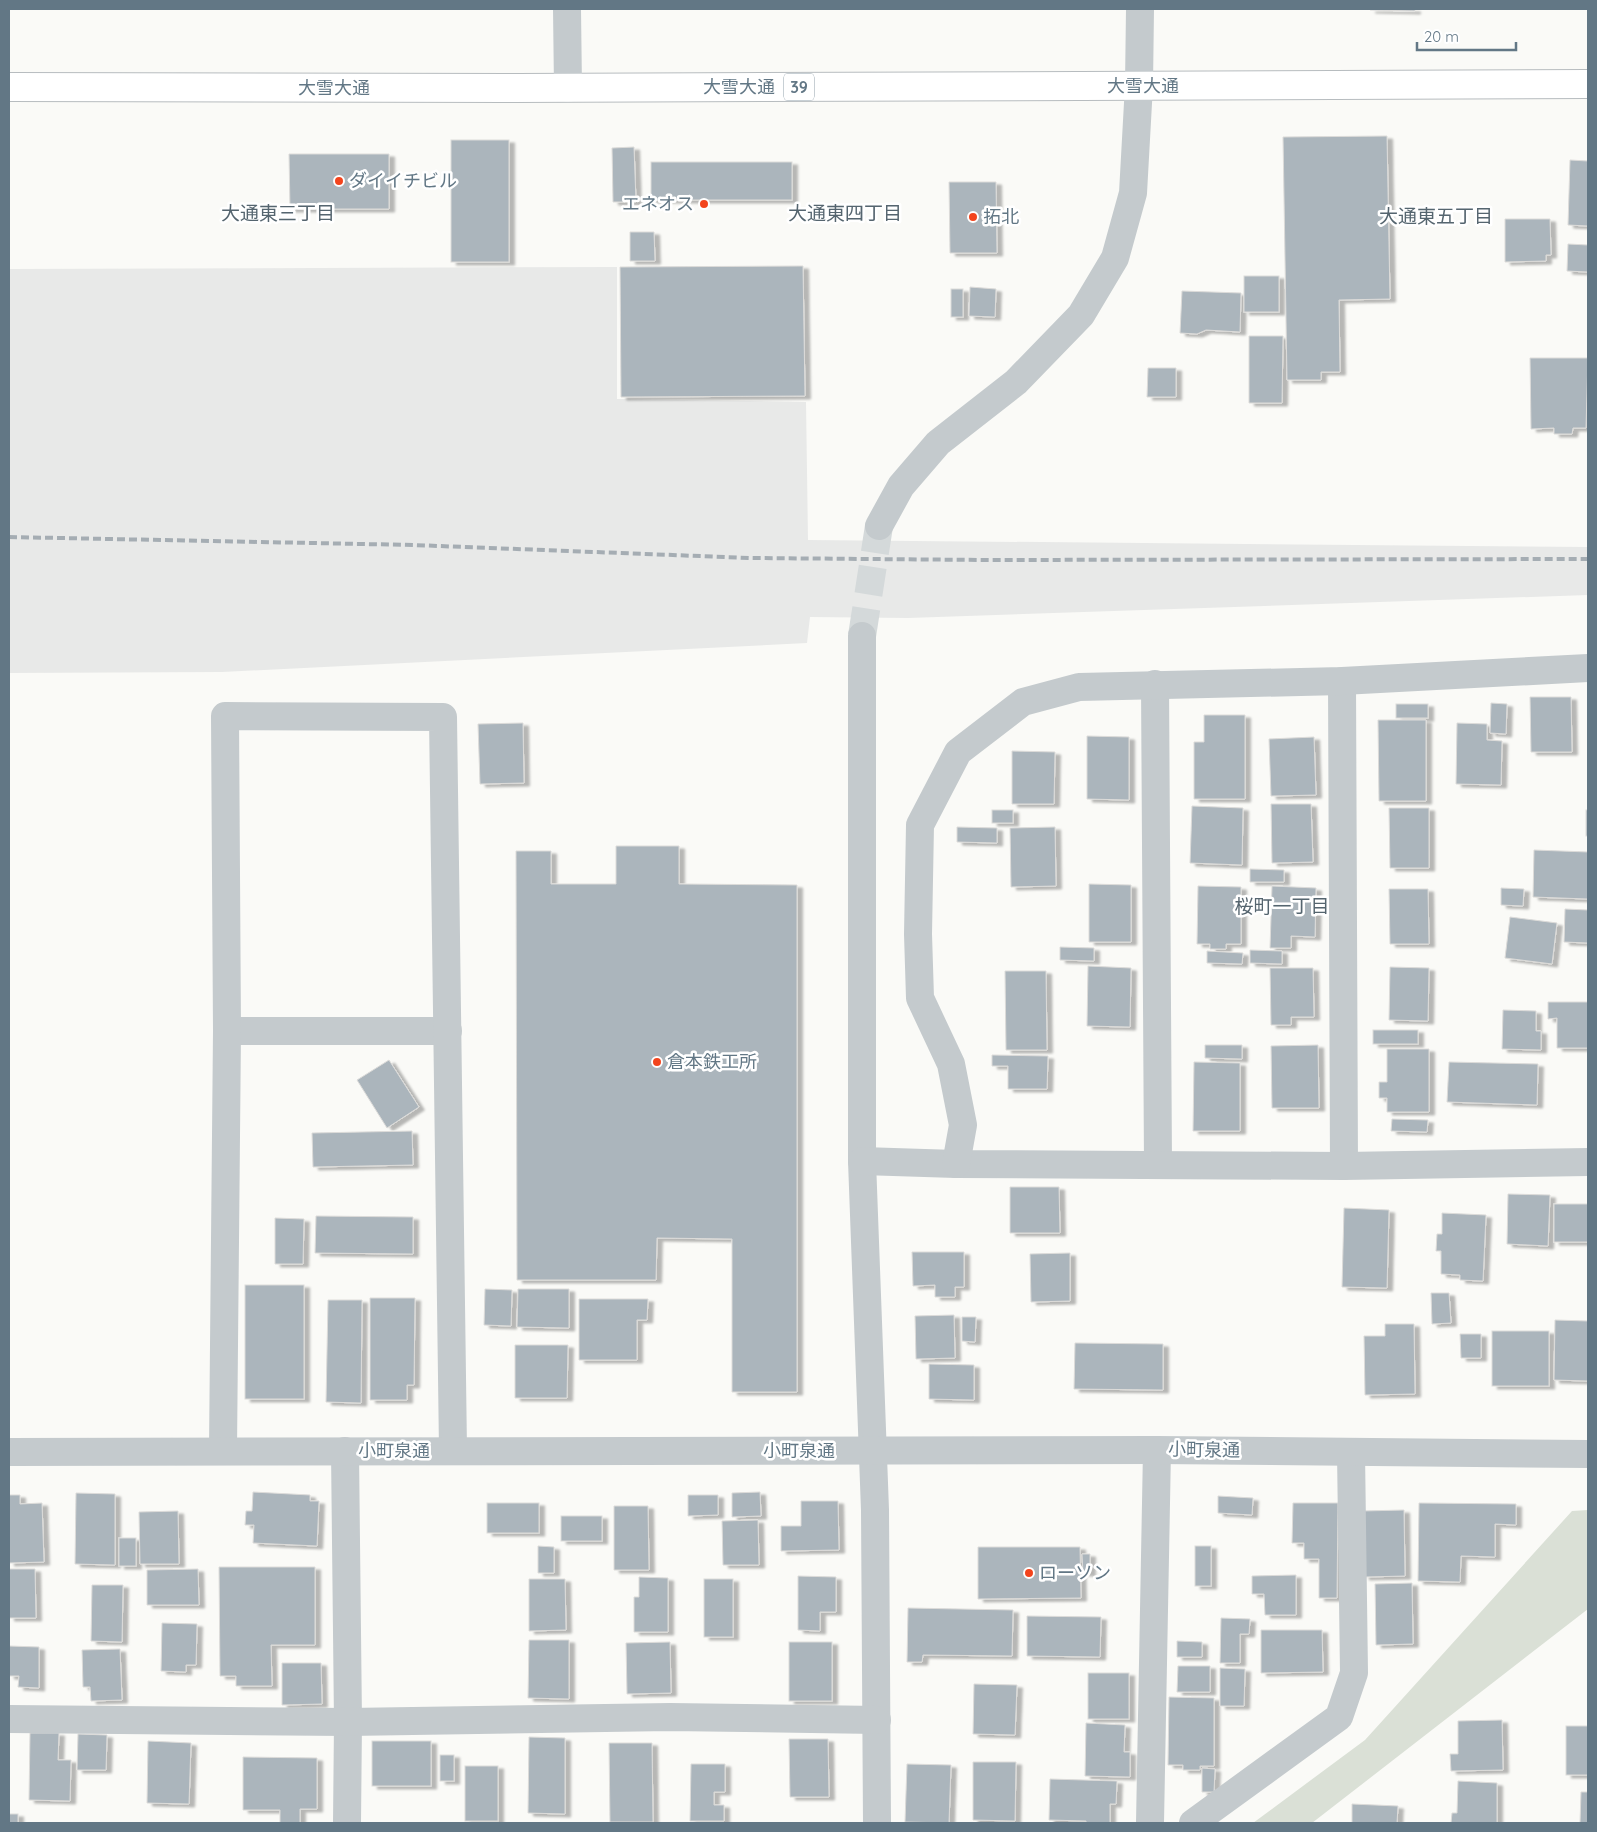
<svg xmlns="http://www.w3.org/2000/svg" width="1597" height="1832" font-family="Quicksand,'Noto Sans JP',sans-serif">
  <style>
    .built { fill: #e8e9e8 }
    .green { fill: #dae0d6 }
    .building { fill: #abb5bc; stroke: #dcdbd9; filter: url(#shadow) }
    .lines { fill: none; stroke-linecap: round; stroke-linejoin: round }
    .minor-tunnel { stroke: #d4d9da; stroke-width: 28; stroke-dasharray: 28 14; stroke-linecap: butt }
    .trunk-casing { stroke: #b7bcbf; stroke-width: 30 }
    .minor { stroke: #c4cacd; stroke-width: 28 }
    .tertiary { stroke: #c4cacd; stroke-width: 28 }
    .trunk { stroke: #fff; stroke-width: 28 }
    .rail { stroke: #a5adb3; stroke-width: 4; stroke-dasharray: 8 4; stroke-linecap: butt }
    .poi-dot { fill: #f3441d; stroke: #fff; stroke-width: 2 }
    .labels { text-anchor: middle; stroke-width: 5; stroke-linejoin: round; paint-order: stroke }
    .shield { fill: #fff; stroke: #91a0aa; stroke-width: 1 }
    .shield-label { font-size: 16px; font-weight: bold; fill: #627785 }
    .street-label { font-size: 18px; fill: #627785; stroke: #fff }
    .poi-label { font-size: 18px; fill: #627785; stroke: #fff; text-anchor: start }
    .neighbourhood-label { font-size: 19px; fill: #55656f; stroke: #fff }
  </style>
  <defs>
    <filter id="shadow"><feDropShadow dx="5.5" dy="3" stdDeviation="1" flood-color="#0004"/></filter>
  </defs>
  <rect width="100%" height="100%" fill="#fafaf7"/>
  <polygon class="built" points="617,267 617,399 806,402 808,540 1588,547 1588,595 908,618 810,617 807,643 222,672 9,673 9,269"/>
  <polygon class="green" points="1588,1510 1588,1609 1312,1823 1253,1823 1365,1740 1572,1511"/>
  <g class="building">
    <polygon points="1370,9 1415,9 1415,11 1370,10"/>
    <polygon points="1387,136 1390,299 1339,300 1340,372 1321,372 1321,380 1287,380 1283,137"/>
    <rect x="451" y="140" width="58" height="122"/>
    <polygon points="634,147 636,202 613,202 612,148"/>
    <polygon points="289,154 389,154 389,209 290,209"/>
    <polygon points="1570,160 1588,161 1588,226 1568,225"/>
    <rect x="651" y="162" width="141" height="38"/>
    <polygon points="949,182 996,182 997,253 950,253"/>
    <polygon points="1505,219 1550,219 1551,255 1546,255 1546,261 1505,262"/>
    <polygon points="630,232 654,232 655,261 630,261"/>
    <polygon points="1568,244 1588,245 1588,272 1567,271"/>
    <polygon points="803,266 805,396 621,397 620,267"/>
    <rect x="1244" y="276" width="35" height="36"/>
    <polygon points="970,287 996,289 995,317 969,316"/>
    <rect x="951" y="289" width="12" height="28"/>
    <polygon points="1182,291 1241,293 1240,332 1206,330 1197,334 1180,333"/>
    <polygon points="1249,336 1283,336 1282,403 1249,403"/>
    <polygon points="1530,358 1588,358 1586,428 1573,428 1572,434 1554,434 1554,428 1531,429"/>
    <polygon points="1148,368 1176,368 1176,397 1147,397"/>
    <polygon points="1530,697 1571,697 1572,752 1531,752"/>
    <polygon points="1491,703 1507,704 1506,734 1490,733"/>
    <rect x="1396" y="704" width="32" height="14"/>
    <polygon points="1204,715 1245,715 1245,799 1194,799 1194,742 1204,742"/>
    <polygon points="1378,720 1426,720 1426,801 1379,801"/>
    <polygon points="523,723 524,783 480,784 478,724"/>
    <polygon points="1457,723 1487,724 1487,740 1502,741 1501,785 1456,784"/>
    <polygon points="1087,736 1129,737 1129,800 1087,799"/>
    <polygon points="1314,737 1316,795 1271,796 1269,739"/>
    <polygon points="1012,751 1055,752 1054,804 1012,804"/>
    <polygon points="1271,804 1311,804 1313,862 1272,863"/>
    <polygon points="1192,806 1243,808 1242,865 1190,863"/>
    <polygon points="1389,808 1429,808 1429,868 1390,868"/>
    <rect x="992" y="810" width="21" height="13"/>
    <rect x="1586" y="810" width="2" height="26"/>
    <polygon points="957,827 997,828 997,843 957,842"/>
    <polygon points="1055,827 1056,886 1011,887 1010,828"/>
    <polygon points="616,846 679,846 679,884 797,885 797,1392 732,1392 732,1239 657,1238 656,1280 517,1280 516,851 551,851 551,884 616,884"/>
    <polygon points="1534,850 1588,852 1588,899 1533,897"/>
    <polygon points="1250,869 1284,870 1284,882 1250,882"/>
    <polygon points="1089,884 1131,885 1131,942 1089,942"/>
    <polygon points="1198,886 1241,887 1241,944 1226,944 1226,949 1210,949 1210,944 1197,944"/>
    <polygon points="1272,886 1316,888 1315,937 1291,936 1291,948 1270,948"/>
    <polygon points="1501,888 1524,889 1523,906 1501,905"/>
    <polygon points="1389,889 1428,889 1429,944 1390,944"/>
    <polygon points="1565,909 1588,910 1588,943 1564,942"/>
    <polygon points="1510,917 1557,923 1552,964 1505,958"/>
    <polygon points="1060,947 1094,948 1094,961 1060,960"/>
    <polygon points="1250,950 1282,951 1282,964 1250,963"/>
    <polygon points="1207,951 1243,953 1242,964 1207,963"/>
    <polygon points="1088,966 1131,968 1130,1027 1087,1026"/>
    <polygon points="1390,967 1429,968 1428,1021 1389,1020"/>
    <polygon points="1270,968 1313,968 1314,1017 1291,1017 1291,1025 1271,1025"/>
    <polygon points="1005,971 1046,971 1047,1050 1006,1050"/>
    <polygon points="1548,1002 1588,1002 1588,1048 1557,1048 1557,1018 1548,1019"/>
    <polygon points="1503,1010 1536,1011 1536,1031 1541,1031 1541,1050 1502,1049"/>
    <rect x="1373" y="1030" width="45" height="14"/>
    <polygon points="1205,1045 1242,1045 1242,1059 1205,1058"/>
    <polygon points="1318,1045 1319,1108 1272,1108 1271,1046"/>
    <polygon points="1387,1049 1429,1049 1429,1112 1387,1112 1387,1098 1379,1098 1379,1082 1387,1082"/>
    <polygon points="992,1055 1048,1056 1047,1089 1008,1089 1008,1066 992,1066"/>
    <polygon points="389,1060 419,1107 387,1128 357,1080"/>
    <polygon points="1194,1062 1240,1063 1240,1131 1193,1131"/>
    <polygon points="1449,1062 1538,1064 1537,1105 1447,1102"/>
    <polygon points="1392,1119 1428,1120 1427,1132 1391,1131"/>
    <polygon points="412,1131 413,1165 313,1167 312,1133"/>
    <polygon points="1010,1187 1059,1187 1060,1233 1010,1233"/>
    <polygon points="1508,1194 1550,1195 1548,1246 1507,1244"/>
    <rect x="1554" y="1204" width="34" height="38"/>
    <polygon points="1344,1208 1389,1210 1387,1288 1342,1287"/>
    <polygon points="1442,1213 1486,1215 1483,1281 1460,1280 1460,1275 1441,1274 1441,1251 1436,1251 1437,1234 1442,1234"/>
    <polygon points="316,1216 413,1217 413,1254 315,1253"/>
    <polygon points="275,1218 304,1219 303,1264 275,1264"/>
    <polygon points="912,1252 964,1252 964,1287 955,1287 955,1297 935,1297 935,1285 913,1286"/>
    <polygon points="1070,1253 1070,1301 1031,1302 1030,1254"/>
    <rect x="245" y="1285" width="59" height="114"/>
    <polygon points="485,1289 512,1290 511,1326 484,1325"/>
    <polygon points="518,1289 569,1289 569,1328 517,1327"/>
    <polygon points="1431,1293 1449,1293 1451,1323 1432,1324"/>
    <polygon points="370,1298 415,1298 414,1385 407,1385 407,1400 370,1400"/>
    <polygon points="579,1299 648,1299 647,1320 637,1320 637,1360 579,1360"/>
    <polygon points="328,1300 362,1300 361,1403 326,1402"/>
    <polygon points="954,1315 955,1358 916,1359 915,1316"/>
    <polygon points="962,1317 976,1317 975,1342 962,1341"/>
    <polygon points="1555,1320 1588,1321 1588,1381 1554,1380"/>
    <polygon points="1385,1324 1414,1324 1415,1394 1365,1395 1364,1336 1385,1336"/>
    <rect x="1492" y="1331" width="57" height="55"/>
    <polygon points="1460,1334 1481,1334 1481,1358 1461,1358"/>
    <polygon points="1075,1343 1163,1344 1163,1390 1074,1389"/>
    <polygon points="515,1345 568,1345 567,1398 515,1398"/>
    <polygon points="929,1364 974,1365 974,1400 929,1399"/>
    <polygon points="253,1492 310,1495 310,1501 319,1501 317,1546 253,1543 254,1525 245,1525 246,1511 252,1511"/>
    <polygon points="760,1492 761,1516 732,1517 732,1493"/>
    <polygon points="76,1493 115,1494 115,1565 75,1564"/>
    <polygon points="9,1495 20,1495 20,1504 42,1503 44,1562 9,1563"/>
    <polygon points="688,1495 718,1495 718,1515 688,1516"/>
    <polygon points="1218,1496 1253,1498 1252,1515 1218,1513"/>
    <polygon points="801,1501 838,1501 839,1550 781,1551 781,1526 801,1526"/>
    <rect x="487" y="1503" width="52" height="30"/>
    <polygon points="1293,1503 1338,1503 1337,1598 1319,1598 1319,1559 1304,1559 1304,1543 1292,1543"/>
    <polygon points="1419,1503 1516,1504 1516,1525 1495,1524 1495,1557 1461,1556 1460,1582 1418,1581"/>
    <polygon points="614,1506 648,1506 649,1570 614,1570"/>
    <polygon points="1404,1510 1405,1576 1364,1577 1362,1511"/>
    <polygon points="178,1511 179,1564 140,1564 139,1512"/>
    <rect x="561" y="1516" width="41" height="25"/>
    <polygon points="758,1520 759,1565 723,1565 722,1521"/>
    <rect x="119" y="1538" width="17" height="28"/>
    <polygon points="538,1546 554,1547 554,1573 538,1573"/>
    <rect x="1195" y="1546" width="16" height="40"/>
    <polygon points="978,1547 1080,1547 1081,1598 978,1599"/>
    <polygon points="1082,1554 1090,1554 1090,1573 1083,1573"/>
    <polygon points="219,1567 315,1567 315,1645 271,1645 272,1686 236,1686 236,1676 220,1676"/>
    <polygon points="9,1569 35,1569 36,1618 9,1618"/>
    <polygon points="198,1569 199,1605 147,1605 147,1570"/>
    <polygon points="1296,1575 1296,1615 1265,1615 1264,1594 1252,1594 1252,1576"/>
    <polygon points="798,1576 836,1577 836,1612 820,1612 820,1631 798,1630"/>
    <polygon points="639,1577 668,1578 668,1632 634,1632 634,1597 639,1597"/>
    <polygon points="529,1579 565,1579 566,1630 529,1631"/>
    <rect x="704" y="1579" width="29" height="58"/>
    <polygon points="1412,1583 1413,1644 1376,1645 1375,1584"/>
    <polygon points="92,1585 123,1585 122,1642 91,1641"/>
    <polygon points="908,1608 1013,1610 1012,1656 923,1655 922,1662 907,1662"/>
    <polygon points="1027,1616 1101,1617 1100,1657 1027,1656"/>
    <polygon points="1221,1618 1250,1619 1249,1634 1240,1634 1240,1663 1220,1663"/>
    <polygon points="162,1623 197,1624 196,1665 186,1665 186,1672 161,1671"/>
    <polygon points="1261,1630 1322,1630 1323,1672 1261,1673"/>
    <polygon points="529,1640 569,1640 569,1699 528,1698"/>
    <polygon points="1177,1641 1202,1642 1202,1657 1177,1657"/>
    <polygon points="670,1642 671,1693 627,1694 626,1643"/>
    <rect x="789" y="1642" width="43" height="59"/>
    <polygon points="9,1646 39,1647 39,1688 18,1687 19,1676 9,1676"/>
    <polygon points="120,1649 122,1700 91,1701 90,1687 83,1687 82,1650"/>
    <polygon points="282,1663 321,1663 322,1704 282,1705"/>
    <polygon points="1178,1666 1210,1666 1210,1692 1177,1692"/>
    <polygon points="1220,1668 1245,1669 1244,1706 1220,1706"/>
    <rect x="1088" y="1673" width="41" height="46"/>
    <polygon points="974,1684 1017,1685 1015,1735 973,1734"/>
    <polygon points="1169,1697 1214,1698 1214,1766 1200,1766 1200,1770 1183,1770 1183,1765 1168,1765"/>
    <polygon points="1502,1720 1503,1770 1451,1771 1450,1754 1458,1754 1458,1721"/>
    <polygon points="1086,1723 1125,1725 1124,1752 1130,1752 1130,1777 1085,1776"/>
    <rect x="1566" y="1726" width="22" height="49"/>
    <polygon points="30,1733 59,1733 58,1760 71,1760 70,1801 29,1800"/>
    <polygon points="78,1734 107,1735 106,1770 77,1770"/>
    <polygon points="529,1737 565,1738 565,1814 528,1813"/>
    <polygon points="789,1739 828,1739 829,1797 790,1797"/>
    <polygon points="148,1741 191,1743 189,1804 147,1803"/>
    <rect x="372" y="1741" width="59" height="45"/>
    <polygon points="609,1743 652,1743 653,1822 610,1822"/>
    <rect x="440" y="1755" width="14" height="26"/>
    <polygon points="243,1757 317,1758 317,1809 300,1809 300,1823 280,1823 280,1810 243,1810"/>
    <polygon points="973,1762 1016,1762 1015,1821 973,1820"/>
    <polygon points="691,1764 725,1764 725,1792 714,1792 714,1805 724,1805 724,1821 690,1821"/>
    <polygon points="907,1764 951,1765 949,1823 905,1822"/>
    <rect x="465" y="1766" width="33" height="55"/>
    <polygon points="1202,1768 1215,1769 1214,1792 1202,1792"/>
    <polygon points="1050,1779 1117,1781 1116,1804 1110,1804 1110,1823 1086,1823 1086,1821 1049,1820"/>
    <polygon points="1458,1781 1497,1783 1497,1823 1451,1823 1452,1813 1457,1813"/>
    <polygon points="1581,1792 1588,1792 1588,1823 1580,1823"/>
    <polygon points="1352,1804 1398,1806 1397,1823 1352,1823"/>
    <rect x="9" y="1814" width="9" height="9"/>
  </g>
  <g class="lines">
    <polyline class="minor-tunnel" points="862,636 879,526"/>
    <g class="trunk-casing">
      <polyline id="trunk" points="9,87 516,88 1588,84"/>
    </g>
    <g class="minor">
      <polyline points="567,9 568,88"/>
      <polyline points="879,526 901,486 938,443 1016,382 1081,315 1115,258 1133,193 1139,85"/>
      <polyline points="862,636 862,1161 875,1510 877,1823"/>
      <polyline points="1342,681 1344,1166"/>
      <polyline points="1155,684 1158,1164"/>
      <polyline points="227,1031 448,1031"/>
      <polyline points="862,1161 956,1164 1344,1166 1588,1162"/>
      <polyline points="956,1164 963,1125 951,1064 920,998 918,934 920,825 958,752 1023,702 1079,687 1342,681 1588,668"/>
      <polyline points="223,1450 227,1031 225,716 443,717 453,1450"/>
      <polyline points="345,1451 348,1722 347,1823"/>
      <polyline points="9,1719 348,1722 670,1717 877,1720"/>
      <polyline points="1150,1823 1157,1450"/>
      <polyline points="1193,1823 1339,1717 1354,1673 1351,1452"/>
    </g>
    <g class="tertiary">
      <polyline points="1139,85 1140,9"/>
      <polyline points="9,1452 1157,1450 1588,1454"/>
    </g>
    <use href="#trunk" class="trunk"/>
    <polyline class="rail" points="9,537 413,545 750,558 989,560 1588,559"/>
  </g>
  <g class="poi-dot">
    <circle cx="339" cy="181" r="5"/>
    <circle cx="704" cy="204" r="5"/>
    <circle cx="973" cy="217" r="5"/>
    <circle cx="657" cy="1062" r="5"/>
    <circle cx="1029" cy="1573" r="5"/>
  </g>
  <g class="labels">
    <rect class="shield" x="784" y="73.5" width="30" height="27" rx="4"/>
    <g class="shield-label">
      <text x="799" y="93">39</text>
    </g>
    <g class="street-label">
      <text x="1143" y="92">大雪大通</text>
      <text x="739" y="93">大雪大通</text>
      <text x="334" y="94">大雪大通</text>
      <text transform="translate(1204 1450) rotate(1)" y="6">小町泉通</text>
      <text x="394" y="1457">小町泉通</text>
      <text x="799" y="1457">小町泉通</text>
    </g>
    <g class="poi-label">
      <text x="349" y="187">ダイイチビル</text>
      <text x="694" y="210" text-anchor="end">エネオス</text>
      <text x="983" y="223">拓北</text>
      <text x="667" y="1068">倉本鉄工所</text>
      <text x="1039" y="1579">ローソン</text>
    </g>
    <g class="neighbourhood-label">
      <text x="278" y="220">大通東三丁目</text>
      <text x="845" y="220">大通東四丁目</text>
      <text x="1436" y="223">大通東五丁目</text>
      <text x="1282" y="913">桜町一丁目</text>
    </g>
  </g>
  <rect width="1597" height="1832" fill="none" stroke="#627785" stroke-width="20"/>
  <path d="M1417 42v8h99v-8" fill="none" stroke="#627785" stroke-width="2.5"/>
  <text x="1424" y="42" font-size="15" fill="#627785" stroke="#ffffff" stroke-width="4" paint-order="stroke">20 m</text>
</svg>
